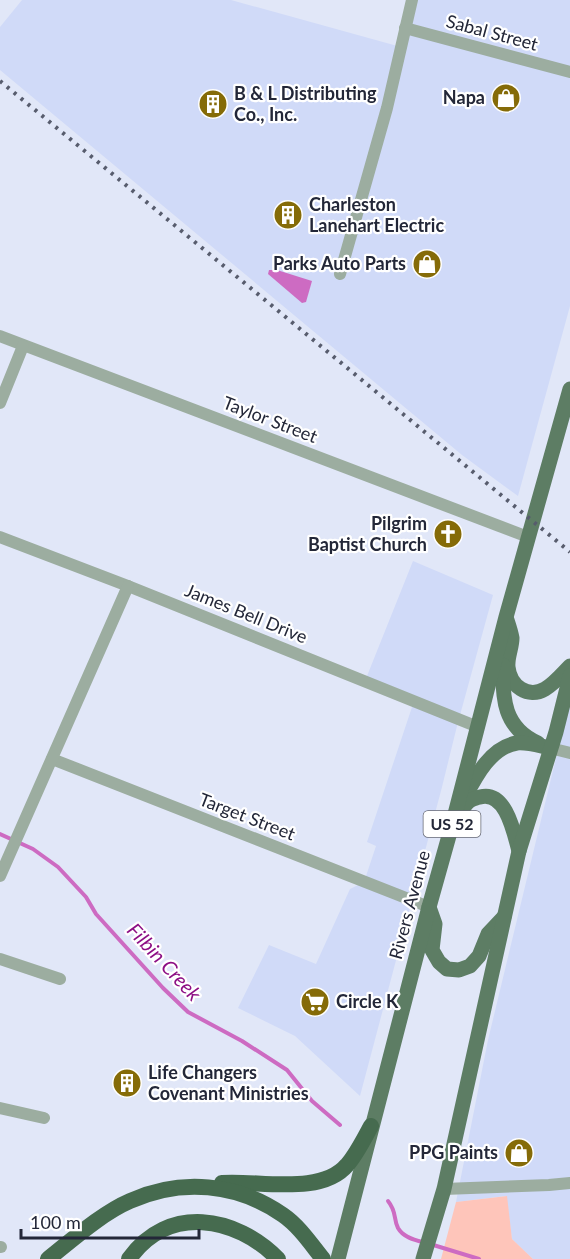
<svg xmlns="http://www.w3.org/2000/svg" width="570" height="1259" font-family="Lato,sans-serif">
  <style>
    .built { fill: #d0daf8 }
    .green { fill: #fec5ba }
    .water { fill: #cd6bc2 }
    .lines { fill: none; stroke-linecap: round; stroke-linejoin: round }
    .stream { stroke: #cd6bc2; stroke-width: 4 }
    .minor { stroke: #9cada0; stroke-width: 12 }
    .major { stroke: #5d7d64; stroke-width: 15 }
    .highway { stroke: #466b4f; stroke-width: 16 }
    .rail { stroke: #575c6d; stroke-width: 4; stroke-dasharray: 3 6; stroke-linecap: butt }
    .labels { text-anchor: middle; stroke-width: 4.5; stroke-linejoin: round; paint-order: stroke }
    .shield { fill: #fff; stroke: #656874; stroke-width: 1.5 }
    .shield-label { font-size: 16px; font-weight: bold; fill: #232738 }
    .street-label { font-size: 18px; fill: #232738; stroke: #fff }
    .poi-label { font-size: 18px; font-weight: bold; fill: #232738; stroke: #fff; text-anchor: start }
    .water-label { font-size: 20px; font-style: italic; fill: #8d0f85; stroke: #fff }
  </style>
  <rect width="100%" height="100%" fill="#e1e7f8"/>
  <g class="built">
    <polygon points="22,0 231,0 401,47 412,0 570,0 570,306 518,496 462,455 0,70 0,27"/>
    <polygon points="413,561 493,595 457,726 442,787 360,1096 295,1036 238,1008 269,945 316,964 350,889 364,882 376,846 367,842 414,701 365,681"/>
    <polygon points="570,704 570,1259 533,1259 512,1239 506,1196 456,1202 488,1040 556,758"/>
  </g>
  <polygon class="green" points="507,1196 512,1239 533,1259 441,1259 456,1202"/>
  <polygon class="water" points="269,270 277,270 312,281 306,302 302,303 268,274"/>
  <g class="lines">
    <g class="stream">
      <polyline points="0,834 33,849 58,867 86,897 96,914 163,988 188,1012 242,1041 287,1070 312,1101 340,1125"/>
      <path d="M388,1201C397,1212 393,1218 398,1228C403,1237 414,1240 423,1242"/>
      <polyline points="430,1244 479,1259"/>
    </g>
    <g class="minor">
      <polyline points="405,28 570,72"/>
      <polyline points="340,274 387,108 412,0"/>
      <polyline points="0,336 528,537"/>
      <polyline points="0,403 23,346"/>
      <polyline points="0,537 128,586 478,727"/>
      <polyline points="550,748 570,753"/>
      <polyline points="52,759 429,907"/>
      <polyline points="0,876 128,586"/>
      <polyline points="0,959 60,979"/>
      <polyline points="0,1108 44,1118"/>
      <polyline points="444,1189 549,1185 570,1183"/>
      <polyline points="0,1247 1,1247"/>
    </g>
    <g class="major">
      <path d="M507,620C509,626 511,632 512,638C512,648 507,657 508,667C510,686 528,699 545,689C555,683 562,674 570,666"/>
      <path d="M503,665C502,699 504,728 538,743"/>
      <path d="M465,797C476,776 491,747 517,743C528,742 540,746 550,748"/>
      <path d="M461,810C464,807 467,802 471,800C473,799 479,797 480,797C506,790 514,833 519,851"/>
      <polyline points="429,907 435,924 432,950 439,962 447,969 459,970 470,966 479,956 488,934 504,917"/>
      <polyline points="338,1259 429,907 454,818 506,617 570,389"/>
      <polyline points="423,1259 444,1189 519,851 556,732 570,676"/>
    </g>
    <g class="highway">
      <path d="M222,1183C258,1180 321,1196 347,1165C356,1155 364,1139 371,1126"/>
      <path d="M48,1259C72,1240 102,1213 130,1201C181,1178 237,1183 283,1215C299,1226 311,1244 323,1259"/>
      <path d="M129,1259C168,1204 236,1216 278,1259"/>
    </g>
    <polyline class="rail" points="0,81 570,552"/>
  </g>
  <defs>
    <g id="shop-disc" transform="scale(1.5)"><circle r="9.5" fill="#856b08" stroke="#fff"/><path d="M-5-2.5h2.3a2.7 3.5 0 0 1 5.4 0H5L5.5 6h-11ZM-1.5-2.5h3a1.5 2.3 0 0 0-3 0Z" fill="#fff"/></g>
    <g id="building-disc" transform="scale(1.5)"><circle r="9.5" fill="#856b08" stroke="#fff"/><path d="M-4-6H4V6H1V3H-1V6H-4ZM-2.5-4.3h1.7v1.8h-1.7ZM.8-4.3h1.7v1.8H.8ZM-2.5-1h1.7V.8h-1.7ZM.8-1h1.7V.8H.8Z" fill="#fff"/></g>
    <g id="church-disc" transform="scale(1.5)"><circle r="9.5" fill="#856b08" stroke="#fff"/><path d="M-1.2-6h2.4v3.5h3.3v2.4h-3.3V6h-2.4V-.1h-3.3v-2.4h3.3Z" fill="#fff"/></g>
    <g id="supermarket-disc" transform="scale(1.5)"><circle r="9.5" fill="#856b08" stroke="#fff"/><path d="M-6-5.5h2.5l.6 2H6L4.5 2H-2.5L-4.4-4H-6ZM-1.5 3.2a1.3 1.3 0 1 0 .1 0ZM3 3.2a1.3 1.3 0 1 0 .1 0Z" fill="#fff"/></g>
  </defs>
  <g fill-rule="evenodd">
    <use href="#shop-disc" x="506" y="98"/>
    <use href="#building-disc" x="213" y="104"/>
    <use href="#building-disc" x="288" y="215"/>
    <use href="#shop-disc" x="427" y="264"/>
    <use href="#church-disc" x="448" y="534"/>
    <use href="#supermarket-disc" x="315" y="1002"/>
    <use href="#building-disc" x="127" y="1083"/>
    <use href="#shop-disc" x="519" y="1153"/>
  </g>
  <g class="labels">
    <rect class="shield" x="423.5" y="811" width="57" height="26" rx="4.5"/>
    <g class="shield-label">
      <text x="452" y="830">US 52</text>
    </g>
    <g class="street-label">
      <text transform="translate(492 33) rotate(15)" y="6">Sabal Street</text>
      <text transform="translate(270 420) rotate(21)" y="6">Taylor Street</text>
      <text transform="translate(246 614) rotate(22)" y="6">James Bell Drive</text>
      <text transform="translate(247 817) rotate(21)" y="6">Target Street</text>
      <text transform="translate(410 905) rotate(-75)" y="6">Rivers Avenue</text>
    </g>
    <g class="poi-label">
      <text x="234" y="100">B &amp; L Distributing<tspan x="234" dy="21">Co., Inc.</tspan></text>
      <text x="485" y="104" text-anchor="end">Napa</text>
      <text x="309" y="211">Charleston<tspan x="309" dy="21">Lanehart Electric</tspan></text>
      <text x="406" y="270" text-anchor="end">Parks Auto Parts</text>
      <text x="427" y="530" text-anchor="end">Pilgrim<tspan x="427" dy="21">Baptist Church</tspan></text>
      <text x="336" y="1008">Circle K</text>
      <text x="148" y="1079">Life Changers<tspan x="148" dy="21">Covenant Ministries</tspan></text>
      <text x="498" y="1159" text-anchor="end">PPG Paints</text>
    </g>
    <g class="water-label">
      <text transform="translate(164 962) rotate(47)" y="7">Filbin Creek</text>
    </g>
  </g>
  <path d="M21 1229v9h178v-9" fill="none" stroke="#232738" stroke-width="3"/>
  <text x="30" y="1229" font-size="18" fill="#232738" stroke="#ffffff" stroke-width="4.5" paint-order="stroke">100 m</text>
</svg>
